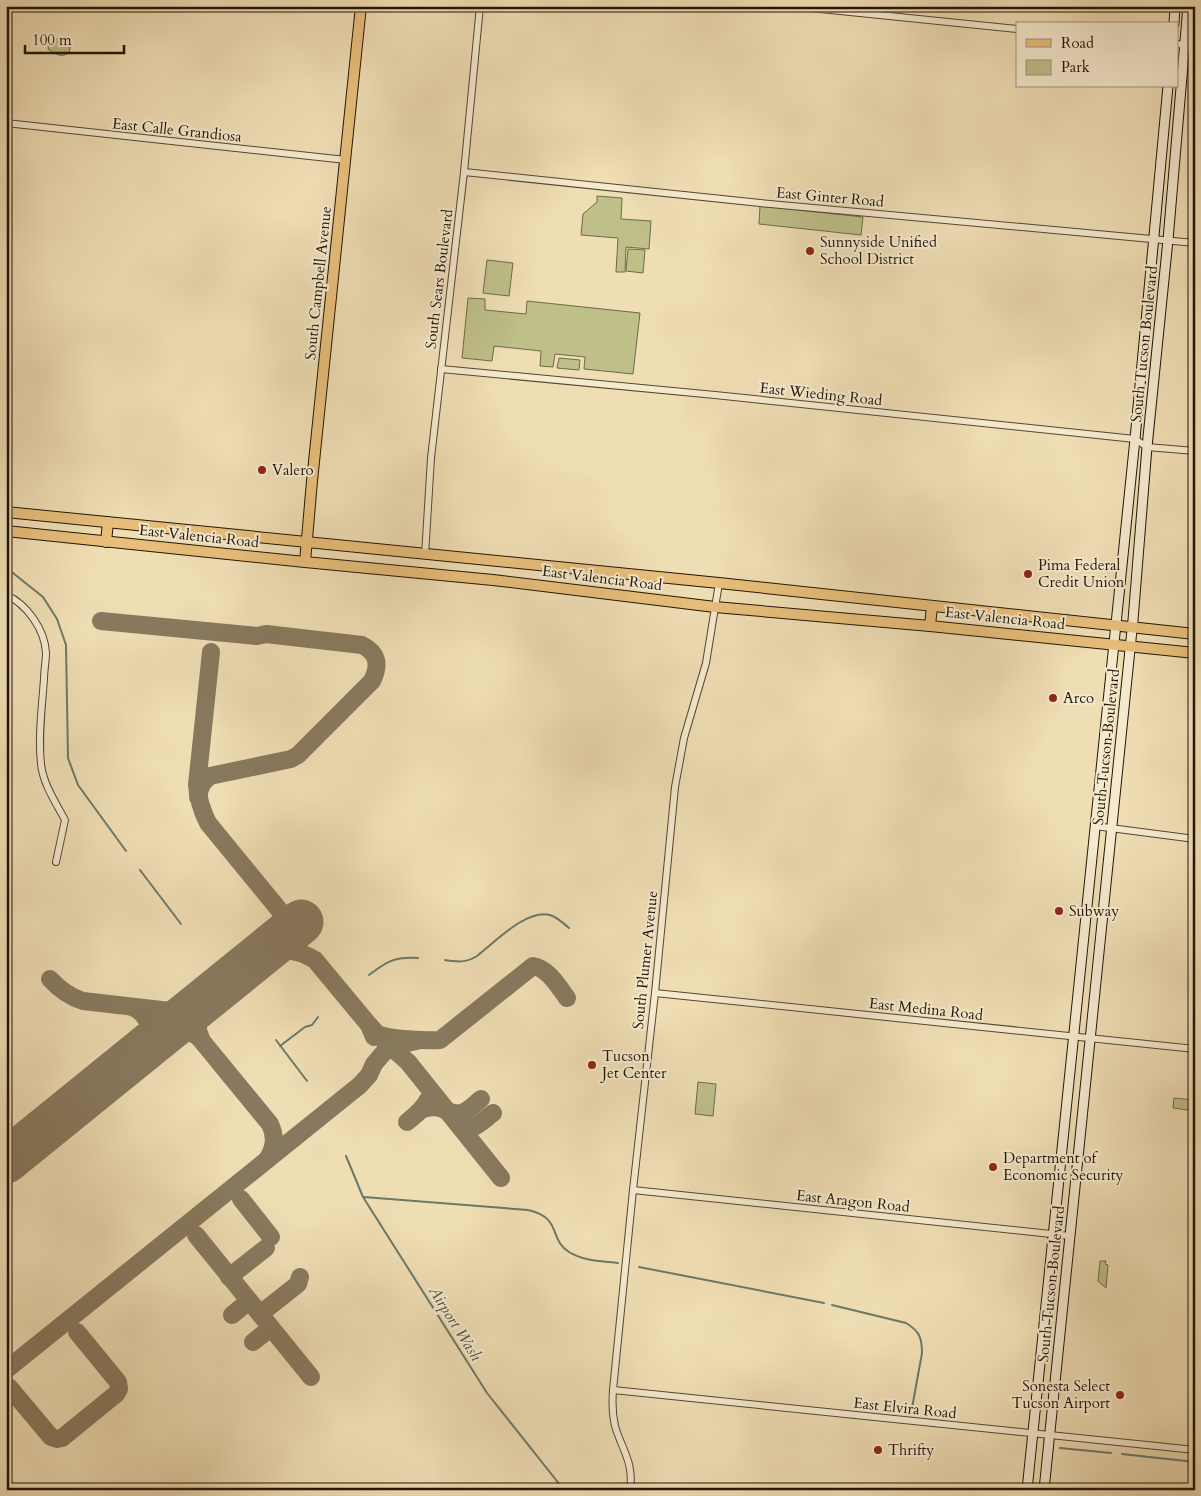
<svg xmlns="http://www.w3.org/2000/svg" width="1201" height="1496" font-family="Cardo,serif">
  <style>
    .green { fill: #bebf89; stroke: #706a48 }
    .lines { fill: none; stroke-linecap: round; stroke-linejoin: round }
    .stream { stroke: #6a7968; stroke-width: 2 }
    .taxiway { stroke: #88795e; stroke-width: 18 }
    .runway { stroke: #88795e; stroke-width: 45 }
    .minor-casing { stroke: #544732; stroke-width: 8 }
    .secondary-casing { stroke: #211507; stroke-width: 11 }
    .primary-casing { stroke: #211507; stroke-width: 12 }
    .minor { stroke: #f5e9ce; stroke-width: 6 }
    .secondary { stroke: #f5e9ce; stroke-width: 9 }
    .primary { stroke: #e8be7a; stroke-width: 10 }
    .poi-dot { fill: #8f2418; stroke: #f5e9ce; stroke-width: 2 }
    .labels { text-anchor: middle; stroke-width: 4; stroke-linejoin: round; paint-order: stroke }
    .street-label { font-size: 15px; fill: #211507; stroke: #f5e9ce }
    .poi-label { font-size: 15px; fill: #211507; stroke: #f5e9ce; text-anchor: start }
    .water-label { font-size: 16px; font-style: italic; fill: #4b4f40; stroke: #f5e9ce }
  </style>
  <rect width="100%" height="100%" fill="#efddb4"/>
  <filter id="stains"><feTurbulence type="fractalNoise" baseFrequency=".004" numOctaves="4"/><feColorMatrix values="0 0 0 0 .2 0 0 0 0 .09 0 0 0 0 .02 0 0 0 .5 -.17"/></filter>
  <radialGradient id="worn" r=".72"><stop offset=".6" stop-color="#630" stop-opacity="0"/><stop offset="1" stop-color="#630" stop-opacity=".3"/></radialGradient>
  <g class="green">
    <path d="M53,39H68L71,43L69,53C61,58 55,54 48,49L49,41Z"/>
    <polygon points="597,196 622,198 621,219 651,221 649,249 626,247 625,272 616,272 618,238 581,235 583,214 597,202"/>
    <polygon points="760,206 863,217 861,235 759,224"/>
    <polygon points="628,249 645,250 643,273 626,271"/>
    <polygon points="487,260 513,263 509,296 483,293"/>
    <polygon points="468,298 485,299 485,310 526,314 527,301 640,313 633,374 584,369 585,357 555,354 553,367 540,366 541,351 494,346 492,361 462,358"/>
    <polygon points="559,358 580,360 579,370 557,368"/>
    <polygon points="698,1082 716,1084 713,1116 695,1114"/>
    <polygon points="1174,1098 1195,1100 1195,1111 1173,1108"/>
    <polygon points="1100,1261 1106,1261 1105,1264 1108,1265 1106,1288 1098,1281"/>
  </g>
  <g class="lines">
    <g class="stream">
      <polyline points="6,570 13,573 43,597 57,619 66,645 68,758 78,785 126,851"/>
      <polyline points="140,870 181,924"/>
      <path d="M445,960C457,962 466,963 477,956C495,942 526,909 550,915C557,917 563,923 569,928"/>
      <path d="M369,975C386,962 395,956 418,958"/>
      <polyline points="276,1040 307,1081"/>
      <polyline points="280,1046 305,1027 312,1025 318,1017"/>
      <polyline points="346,1156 363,1197 487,1393 564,1490"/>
      <path d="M364,1197L528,1210C563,1218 548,1239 569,1252C583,1261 603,1261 618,1263"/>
      <polyline points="639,1267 824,1303"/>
      <path d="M832,1305L906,1323C919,1331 922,1337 922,1353L912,1408"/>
      <polyline points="1060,1448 1111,1453"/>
      <polyline points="1122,1454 1195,1462"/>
    </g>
    <g class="taxiway">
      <path d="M101,621L257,636L266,634L362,645C378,653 380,665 372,681L298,755L291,759L210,776C202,782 200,787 198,797"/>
      <path d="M211,652L197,785C198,799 202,811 208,823L294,928"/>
      <path d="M265,951C286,950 297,949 315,960L369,1025L374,1037"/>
      <path d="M50,979C60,990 70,997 83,1001L170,1011L183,1018L270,1124C276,1137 275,1147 267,1160"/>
      <path d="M132,1007C144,1012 154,1026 149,1040C147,1044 144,1047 142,1051"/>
      <path d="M369,1025C372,1028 375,1032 378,1034C388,1039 429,1041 440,1040L533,966C549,969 558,986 567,998"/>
      <path d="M161,1036C176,1031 187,1028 200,1038"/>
      <path d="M201,1039C195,1026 197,1015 203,1002"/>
      <polyline points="385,1042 408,1062 501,1178"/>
      <path d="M421,1110C442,1100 451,1120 466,1111C471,1108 476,1103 481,1099"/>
      <path d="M407,1122C414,1116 423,1110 427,1101"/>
      <path d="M459,1125C472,1134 482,1121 493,1113"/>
      <polyline points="241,1199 271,1237"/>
      <polyline points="196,1235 311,1377"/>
      <polyline points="229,1277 266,1248"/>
      <polyline points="260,1314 298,1284 300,1277"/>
      <polyline points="232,1315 249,1301"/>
      <polyline points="253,1342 271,1328"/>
      <polyline points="6,1370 360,1085 369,1075 374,1064 385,1051 398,1045 421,1040"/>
      <polyline points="9,1387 51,1437 57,1439 62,1438 116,1394 119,1389 118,1382 77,1332"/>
    </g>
    <polyline class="runway" points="6,1161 301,922"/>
    <g class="minor-casing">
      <g id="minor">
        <polyline points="791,6 1017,29"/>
        <polyline points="1177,44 1195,46"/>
        <polyline points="6,123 346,160"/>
        <polyline points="464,172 760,203 1195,243"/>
        <polyline points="441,369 715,395 1135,439 1147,447 1195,451"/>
        <polyline points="425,555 431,458 464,172 480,6"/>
        <path d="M6,595C27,604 45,630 46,653C46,661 44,671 44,679C42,707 38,736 41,764C43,784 56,803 65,820L56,862"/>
        <polyline points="1095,826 1195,839"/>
        <polyline points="655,993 1195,1049"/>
        <polyline points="633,1190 1070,1236"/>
        <polyline points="613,1390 1195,1450"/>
        <path d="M630,1490C634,1462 622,1450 615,1426C612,1413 612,1403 613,1390L633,1190L655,993L675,787L684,738L706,663L719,583"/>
      </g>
    </g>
    <g class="secondary-casing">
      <g id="secondary">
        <polyline points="1174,24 1175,6"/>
        <polyline points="1027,1490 1135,439 1168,86"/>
        <polyline points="1044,1490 1133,620 1147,447 1168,240 1188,6"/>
      </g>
    </g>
    <g class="primary-casing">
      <g id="primary">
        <polyline points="6,512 719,583 1195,634"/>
        <polyline points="6,531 305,562 493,580 715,607 930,626 1195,653"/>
        <polyline points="106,542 108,522"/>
        <polyline points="305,562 312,481 361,6"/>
        <polyline points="930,626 932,606"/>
      </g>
    </g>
    <use href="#minor" class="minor"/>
    <use href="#secondary" class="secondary"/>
    <use href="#primary" class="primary"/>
  </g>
  <g class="poi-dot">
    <circle cx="810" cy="251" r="5"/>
    <circle cx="262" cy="470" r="5"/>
    <circle cx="1028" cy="574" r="5"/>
    <circle cx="1053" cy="698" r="5"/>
    <circle cx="1059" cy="911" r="5"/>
    <circle cx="592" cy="1065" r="5"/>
    <circle cx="993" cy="1167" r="5"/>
    <circle cx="1120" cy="1395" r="5"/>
    <circle cx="878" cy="1450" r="5"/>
  </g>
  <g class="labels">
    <g class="street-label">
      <text transform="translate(177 130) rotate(6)" y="5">East Calle Grandiosa</text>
      <text transform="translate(830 197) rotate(5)" y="5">East Ginter Road</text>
      <text transform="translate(439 279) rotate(-83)" y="5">South Sears Boulevard</text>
      <text transform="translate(318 283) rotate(-84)" y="5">South Campbell Avenue</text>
      <text transform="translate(1144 344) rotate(-84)" y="5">South Tucson Boulevard</text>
      <text transform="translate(821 394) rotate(6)" y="5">East Wieding Road</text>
      <text transform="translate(199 536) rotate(6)" y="5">East Valencia Road</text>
      <text transform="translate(602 578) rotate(7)" y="5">East Valencia Road</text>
      <text transform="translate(1005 618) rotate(6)" y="5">East Valencia Road</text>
      <text transform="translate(1106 747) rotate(-84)" y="5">South Tucson Boulevard</text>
      <text transform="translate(645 960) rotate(-84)" y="5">South Plumer Avenue</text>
      <text transform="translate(926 1009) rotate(6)" y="5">East Medina Road</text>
      <text transform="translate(853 1201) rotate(6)" y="5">East Aragon Road</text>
      <text transform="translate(1051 1284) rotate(-84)" y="5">South Tucson Boulevard</text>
      <text transform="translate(905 1408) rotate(6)" y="5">East Elvira Road</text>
    </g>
    <g class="poi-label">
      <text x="820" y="247">Sunnyside Unified<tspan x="820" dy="17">School District</tspan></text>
      <text x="272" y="475">Valero</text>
      <text x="1038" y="570">Pima Federal<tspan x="1038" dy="17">Credit Union</tspan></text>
      <text x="1063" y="703">Arco</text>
      <text x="1069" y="916">Subway</text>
      <text x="602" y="1061">Tucson<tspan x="602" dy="17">Jet Center</tspan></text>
      <text x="1003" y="1163">Department of<tspan x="1003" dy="17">Economic Security</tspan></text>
      <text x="1110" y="1391" text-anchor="end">Sonesta Select<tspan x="1110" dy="17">Tucson Airport</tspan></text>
      <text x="888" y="1455">Thrifty</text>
    </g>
    <g class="water-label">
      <text transform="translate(456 1323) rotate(58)" y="6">Airport Wash</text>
    </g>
  </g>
  <rect width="1201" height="1496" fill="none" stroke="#efddb4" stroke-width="25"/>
  <rect x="8" y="8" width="1186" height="1481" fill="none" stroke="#211507" stroke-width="2.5"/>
  <rect x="12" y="12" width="1176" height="1471" fill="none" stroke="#211507"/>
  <rect x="1016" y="22" width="162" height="65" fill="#f5e9ce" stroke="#a0947e"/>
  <rect x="1026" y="39" width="25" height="8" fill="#e8be7a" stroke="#a0947e"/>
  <text x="1061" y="48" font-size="15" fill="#211507">Road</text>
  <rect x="1026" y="60" width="25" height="15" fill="#bebf89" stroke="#a0947e"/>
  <text x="1061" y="72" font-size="15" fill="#211507">Park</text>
  <path d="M25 45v8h99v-8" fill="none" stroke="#211507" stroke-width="2.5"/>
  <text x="32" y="45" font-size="15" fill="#211507" stroke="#f5e9ce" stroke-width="4" paint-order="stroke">100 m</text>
  <rect width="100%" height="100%" filter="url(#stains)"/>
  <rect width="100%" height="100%" fill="url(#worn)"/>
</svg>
